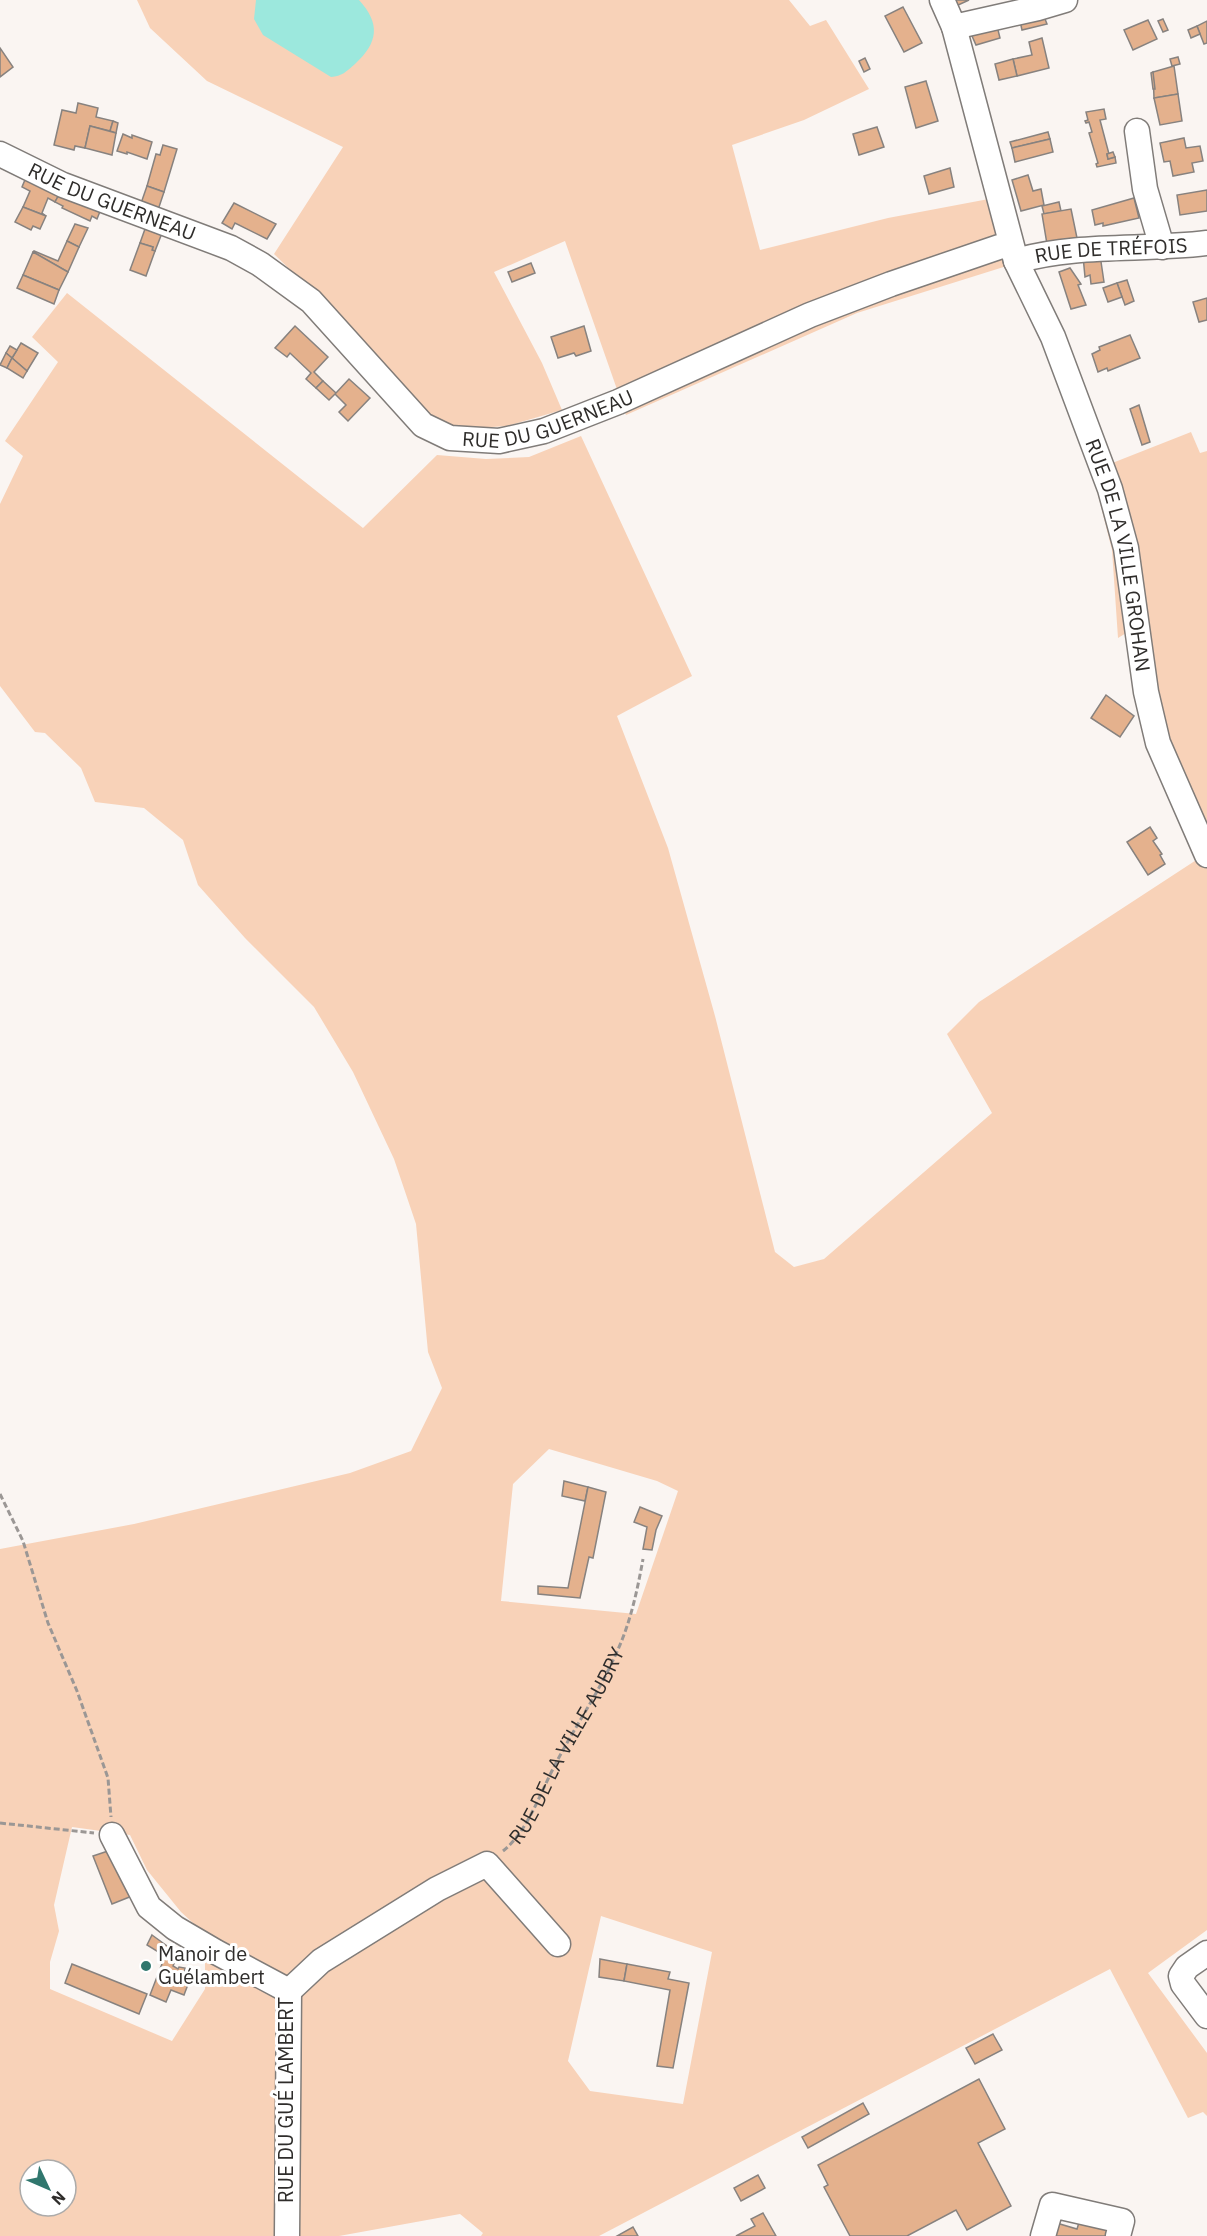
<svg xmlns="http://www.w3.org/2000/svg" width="1207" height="2236" font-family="'IBM Plex Sans',sans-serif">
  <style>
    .green { fill: #f8d2b8; fill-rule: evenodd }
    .water { fill: #9ce8dd }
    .building { fill: #e4b18d; stroke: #87827f; stroke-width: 1.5 }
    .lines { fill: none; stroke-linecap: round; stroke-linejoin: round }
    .minor-casing { stroke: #807c79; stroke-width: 27 }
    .path { stroke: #9b9795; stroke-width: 3; stroke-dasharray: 6 3; stroke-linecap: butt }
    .minor { stroke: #fff; stroke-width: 24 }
    .poi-dot { fill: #30776e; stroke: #fff; stroke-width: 2 }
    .labels { text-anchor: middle; stroke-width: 6; stroke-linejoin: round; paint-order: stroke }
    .street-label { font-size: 20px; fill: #2f2d2b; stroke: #fff }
    .poi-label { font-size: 20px; fill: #2f2d2b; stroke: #fff; text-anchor: start }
  </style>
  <rect width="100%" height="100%" fill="#faf5f2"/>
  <g class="green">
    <polygon points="137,0 789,0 810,26 826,20 869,89 804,120 732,145 760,250 888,218 994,198 1010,265 857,313 626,415 565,241 494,272 542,363 562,410 507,426 462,429 433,420 324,303 274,254 343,147 207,81 150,28"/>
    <path d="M67,293L363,528L437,455L486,459L529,457L581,436L692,676L617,716L668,848L715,1016L775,1252L794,1267L824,1259L992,1113L947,1034L979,1002L1207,853V1930L1148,1973L1207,2053V2116L1203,2112L1188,2118L1110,1969L599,2236H481L483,2233L460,2214L339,2236H0V1549L134,1524L350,1473L411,1451L442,1388L428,1352L416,1224L394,1159L353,1072L314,1007L245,938L198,885L183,840L144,808L95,802L81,768L45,733L35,732L0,686V504L23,456L5,441L58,362L32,337ZM549,1449L657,1481L678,1491L636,1614L501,1601L513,1484ZM72,1827L130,1835L147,1870L181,1912L205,1934V1989L172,2041L50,1989V1962L59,1931L54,1905ZM601,1916L712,1952L683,2104L590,2091L568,2061ZM30,2170H66V2206H30Z"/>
    <polygon points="1191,432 1200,453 1207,451 1207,828 1166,735 1151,654 1149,619 1118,638 1112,550 1092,471"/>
  </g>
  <path class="water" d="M256,0H359C381,24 378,43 355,64C346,72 342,76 331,77L263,35L254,19Z"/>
  <g class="building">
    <polygon points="953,0 969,0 956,6"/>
    <polygon points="903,7 922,43 904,52 885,16"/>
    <polygon points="1043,14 1047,24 1022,30 1020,21"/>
    <polygon points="1163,19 1168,30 1163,32 1158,21"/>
    <polygon points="1148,20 1157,39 1133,50 1124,30"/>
    <polygon points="1207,21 1207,43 1204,44 1197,26"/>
    <polygon points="997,26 1000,38 976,45 972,36 974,32"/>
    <polygon points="1197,26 1200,34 1191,38 1188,30"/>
    <polygon points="1042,38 1049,68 1017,76 1013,59 1032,55 1029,42"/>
    <polygon points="0,48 13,67 0,77"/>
    <polygon points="1178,57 1180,64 1172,66 1170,59"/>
    <polygon points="865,58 870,69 864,72 859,61"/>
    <polygon points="1013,59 1017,76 999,80 995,64"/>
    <polygon points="1174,66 1178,94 1154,98 1153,72"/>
    <polygon points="1153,72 1155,89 1153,89 1151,73"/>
    <polygon points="926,81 938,121 916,128 905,87"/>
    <polygon points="1178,94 1182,121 1160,125 1154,98"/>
    <polygon points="78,103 98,108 96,117 113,121 110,131 90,126 85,148 75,146 74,150 54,145 62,110 76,113"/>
    <polygon points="1104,109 1106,119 1100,120 1109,154 1107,154 1108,159 1115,157 1116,163 1097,167 1096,164 1098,163 1089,133 1092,132 1089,122 1086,123 1085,121 1088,120 1086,112"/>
    <polygon points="113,121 118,123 116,133 110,131"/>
    <polygon points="90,126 116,133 112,155 85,148"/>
    <polygon points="877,127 884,147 859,155 853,134"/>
    <polygon points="1048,132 1050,139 1012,148 1010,142"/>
    <polygon points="123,134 132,138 132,135 152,142 147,159 127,152 127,154 117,151"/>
    <polygon points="1184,138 1186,148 1200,146 1203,161 1192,163 1194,172 1173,176 1170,161 1164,162 1160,143"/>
    <polygon points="1050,139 1053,152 1015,162 1012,148"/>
    <polygon points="163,145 177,149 164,192 147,186 156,154 160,155"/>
    <polygon points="1113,152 1115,157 1108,159 1107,154"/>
    <polygon points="950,168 954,187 929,194 924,176"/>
    <polygon points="27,175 61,191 55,202 48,198 42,213 46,216 23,207 30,191 22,187"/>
    <polygon points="1028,175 1033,191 1041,189 1044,205 1021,211 1012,180"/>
    <polygon points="147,186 164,192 156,216 139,209"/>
    <polygon points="1207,190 1207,211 1180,215 1177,195"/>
    <polygon points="61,191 101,209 97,219 92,216 90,221 62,208 63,206 55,202"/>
    <polygon points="1134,198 1139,218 1103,226 1103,223 1095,225 1092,210"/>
    <polygon points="1059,202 1061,211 1044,214 1042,206"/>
    <polygon points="234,203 276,224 267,239 235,223 232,229 222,223"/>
    <polygon points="23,207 46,216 40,229 33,226 31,230 15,222"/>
    <polygon points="1071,209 1077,238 1047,244 1042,214"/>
    <polygon points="75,224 88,228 79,247 67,241"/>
    <polygon points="145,229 162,233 155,251 152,250 153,247 140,243"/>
    <polygon points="67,241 79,247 68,272 33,252 34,251 58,261"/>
    <polygon points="140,243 153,247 152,250 155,251 146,276 130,270"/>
    <polygon points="33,252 68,272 59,290 23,275"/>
    <polygon points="1100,255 1104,282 1091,284 1090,275 1085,277 1083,256"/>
    <polygon points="531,263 535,273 512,282 508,272"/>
    <polygon points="1070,268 1081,284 1078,285 1086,305 1071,309 1059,272"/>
    <polygon points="23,275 59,290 54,304 17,288"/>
    <polygon points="1127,280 1134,301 1125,305 1117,283"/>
    <polygon points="1117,283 1122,297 1108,302 1103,288"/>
    <polygon points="1207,298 1207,320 1199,322 1193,302"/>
    <polygon points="295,326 328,357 314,372 323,381 316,388 306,379 311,373 290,353 287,357 275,348"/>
    <polygon points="584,326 591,351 576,356 574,353 558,358 551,337"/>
    <polygon points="1130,335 1140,358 1108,371 1107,368 1098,372 1092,354 1100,350 1099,347"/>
    <polygon points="21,343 38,353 27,371 12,358"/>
    <polygon points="10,346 17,350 12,358 6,353"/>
    <polygon points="6,353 12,358 7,368 0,365"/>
    <polygon points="12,358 27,371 23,378 7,368"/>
    <polygon points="349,379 370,398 348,421 339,412 346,405 335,394 329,400 316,388 323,381 336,393"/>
    <polygon points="1139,405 1150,442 1142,445 1130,409"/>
    <polygon points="1106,695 1134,716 1120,737 1091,718"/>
    <polygon points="1150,827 1157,838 1153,841 1162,854 1160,855 1165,864 1148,875 1127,842"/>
    <polygon points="564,1481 588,1487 585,1501 562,1496"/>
    <polygon points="588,1487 606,1492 593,1558 589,1557 580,1598 538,1594 538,1586 568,1588"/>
    <polygon points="640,1507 662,1516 656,1530 652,1550 643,1549 647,1527 634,1522"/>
    <polygon points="114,1849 132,1896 112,1904 93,1856"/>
    <polygon points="152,1935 178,1954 173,1966 178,1969 179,1967 185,1968 184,1975 190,1979 184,1995 171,1990 166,2002 150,1995 165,1956 147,1945"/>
    <polygon points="600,1959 627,1964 624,1981 599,1977"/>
    <polygon points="72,1964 147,1994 139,2014 65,1983"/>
    <polygon points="627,1964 670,1972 668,1979 689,1983 673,2068 657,2066 670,1990 624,1981"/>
    <polygon points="993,2034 1002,2050 975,2064 966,2048"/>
    <polygon points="979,2079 1005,2129 978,2143 1011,2206 967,2230 956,2210 907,2236 850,2236 824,2187 828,2185 818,2165"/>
    <polygon points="863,2103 869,2114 808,2148 802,2137"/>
    <polygon points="758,2175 765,2188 741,2201 734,2188"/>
    <polygon points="763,2213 776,2236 736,2236 755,2226 751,2219"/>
    <polygon points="1081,2216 1113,2225 1110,2236 1049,2236 1053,2222 1077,2229"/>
    <polygon points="633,2227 638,2236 617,2236"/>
  </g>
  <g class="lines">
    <g class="minor-casing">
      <g id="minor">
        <path id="s2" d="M942,0L954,27L1016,261L1053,337L1110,489L1126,548L1146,692L1158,743L1207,855"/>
        <polyline points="954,27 1038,8 1065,0"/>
        <polyline points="1137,131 1145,189 1162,247"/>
        <path id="s3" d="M0,154L63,185L231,248L260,264L311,301L423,425L450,438L499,441L544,431L618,402L810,315L891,284L999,247L1011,245"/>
        <path id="s4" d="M1016,261C1079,243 1144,251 1207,243"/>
        <polyline points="112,1835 149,1907 175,1928 216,1952 289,1991 287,2236"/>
        <polyline points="1207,1953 1187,1967 1181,1976 1183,1984 1207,2016"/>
        <polyline points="289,1991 321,1961 437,1889 487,1864 558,1944"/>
        <polyline points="1043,2236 1052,2205 1122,2221 1118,2236"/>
      </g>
    </g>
    <g class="path">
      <polyline points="0,1494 23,1541 48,1623 77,1691 108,1778 111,1817"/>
      <polyline points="0,1823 94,1833"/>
      <path id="s1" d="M503,1851C528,1831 540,1793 555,1765C574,1728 598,1694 615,1656C630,1625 637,1592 643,1559"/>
    </g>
    <use href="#minor" class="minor"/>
  </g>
  <circle class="poi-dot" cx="146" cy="1966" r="6"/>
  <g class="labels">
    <g class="street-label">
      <text dy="7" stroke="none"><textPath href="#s3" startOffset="122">RUE DU GUERNEAU</textPath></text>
      <text dy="7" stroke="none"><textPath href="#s4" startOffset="96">RUE DE TRÉFOIS</textPath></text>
      <text dy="7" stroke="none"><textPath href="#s3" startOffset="644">RUE DU GUERNEAU</textPath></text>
      <text dy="7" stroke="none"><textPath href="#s2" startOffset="585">RUE DE LA VILLE GROHAN</textPath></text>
      <text dy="7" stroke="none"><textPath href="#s1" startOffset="124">RUE DE LA VILLE AUBRY</textPath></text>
      <text transform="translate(286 2100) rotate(-90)" y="7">RUE DU GUÉ LAMBERT</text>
    </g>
    <g class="poi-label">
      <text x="158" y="1961">Manoir de<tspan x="158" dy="23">Guélambert</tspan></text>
    </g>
  </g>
  <g transform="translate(48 2188) rotate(134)"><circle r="28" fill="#ffffff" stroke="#acabaa" stroke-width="1.5"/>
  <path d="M0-4.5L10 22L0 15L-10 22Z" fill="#30776e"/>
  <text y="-9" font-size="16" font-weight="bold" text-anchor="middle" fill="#2f2d2b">N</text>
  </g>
</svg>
